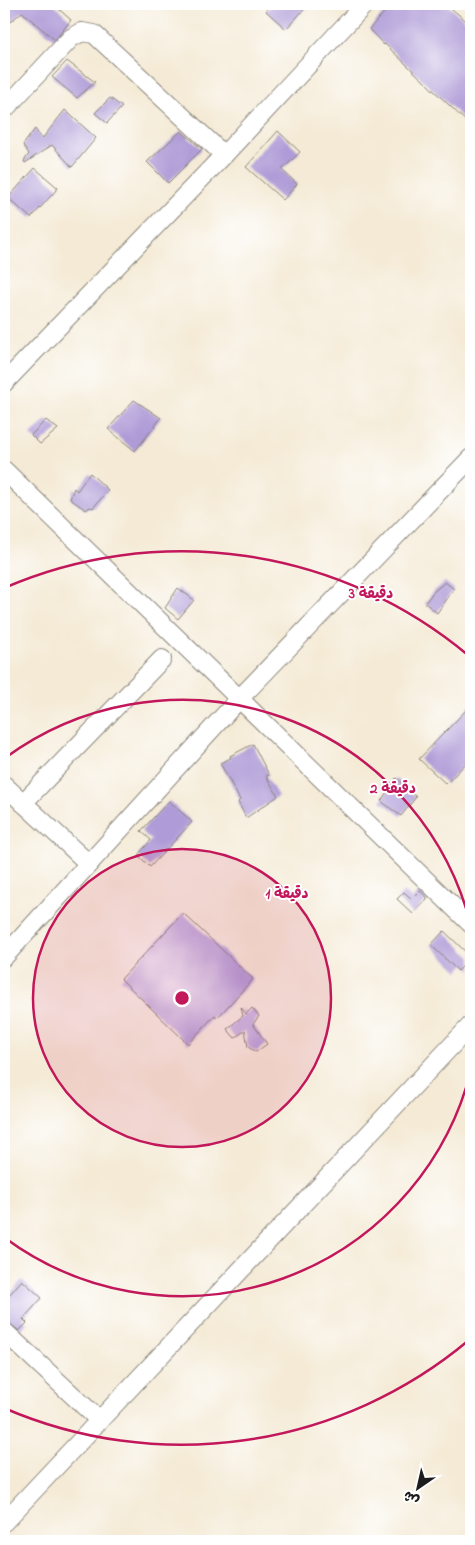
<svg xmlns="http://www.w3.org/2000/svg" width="475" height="1545" font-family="'Indie Flower','Playpen Sans Arabic',sans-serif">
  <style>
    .building { fill: #af9bd7 }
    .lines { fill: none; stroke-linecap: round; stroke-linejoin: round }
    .minor-casing { stroke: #888378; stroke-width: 20 }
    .minor { stroke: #fff; stroke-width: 18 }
    .ring { fill: none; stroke: #c2185b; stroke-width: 2.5 }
    .centre { fill: #c2185b; stroke: #fff; stroke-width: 2.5 }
    .ring-label { font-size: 15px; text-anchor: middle; font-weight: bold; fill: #c2185b; stroke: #fff; stroke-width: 4; stroke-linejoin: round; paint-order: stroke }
  </style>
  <rect width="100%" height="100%" fill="#fff"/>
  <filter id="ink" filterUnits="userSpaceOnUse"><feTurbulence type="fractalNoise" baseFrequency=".02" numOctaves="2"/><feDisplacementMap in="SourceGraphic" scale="10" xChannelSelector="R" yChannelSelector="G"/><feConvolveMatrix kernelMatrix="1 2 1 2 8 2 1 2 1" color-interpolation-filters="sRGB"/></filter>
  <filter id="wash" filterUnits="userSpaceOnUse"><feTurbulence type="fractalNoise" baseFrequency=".0096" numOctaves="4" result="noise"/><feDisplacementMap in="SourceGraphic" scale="20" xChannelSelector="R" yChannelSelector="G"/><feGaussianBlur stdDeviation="1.12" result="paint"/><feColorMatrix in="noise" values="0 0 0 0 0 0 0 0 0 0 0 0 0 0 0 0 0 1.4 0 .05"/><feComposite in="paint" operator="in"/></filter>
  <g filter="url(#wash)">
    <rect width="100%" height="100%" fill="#f4ead5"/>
    <g id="blocks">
      <g class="building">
        <polygon points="4,4 53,4 71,20 55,40 22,12 4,27"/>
        <polygon points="273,4 309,4 286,29 266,11"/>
        <polygon points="392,4 446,4 471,25 471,126 385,44 384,45 369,29"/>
        <polygon points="67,61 95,82 77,98 52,77"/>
        <polygon points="110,98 122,107 107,123 95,113"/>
        <polygon points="65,110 96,138 72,167 52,145 25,163 24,161 29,154 23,145 35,129 42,139"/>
        <polygon points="181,131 202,149 168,183 147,162"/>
        <polygon points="278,131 300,152 282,170 297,184 283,200 246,167"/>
        <polygon points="35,168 58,188 31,218 8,198"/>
        <polygon points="134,400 161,418 135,451 108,429"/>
        <polygon points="46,420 58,429 40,444 31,435"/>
        <polygon points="90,473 108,490 93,508 90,507 86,510 70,499 74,488 77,491"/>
        <polygon points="445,582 454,589 437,613 425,603 433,592"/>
        <polygon points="178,588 194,600 178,619 165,608"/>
        <polygon points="471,705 471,758 446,784 419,759"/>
        <polygon points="253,744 269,775 266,776 278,796 246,818 238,802 240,800 220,763 231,758 230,756"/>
        <polygon points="396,778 416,797 401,816 381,801"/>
        <polygon points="169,801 192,822 150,867 138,855 151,840 141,831"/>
        <polygon points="420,891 428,898 413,914 397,899 404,892 412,899"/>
        <polygon points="183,913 253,979 217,1018 215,1015 188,1044 121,979"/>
        <polygon points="444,931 471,957 471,970 465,964 458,971 431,945"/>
        <polygon points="241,1007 246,1014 252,1008 259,1016 253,1024 267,1044 256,1052 248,1047 245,1030 235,1038 227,1029 243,1016"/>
        <polygon points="22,1280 42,1298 23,1319 27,1323 19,1331 4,1319 4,1301"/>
      </g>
    </g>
  </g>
  <g filter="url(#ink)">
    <use href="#blocks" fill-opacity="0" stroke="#888378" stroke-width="1"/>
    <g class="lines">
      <g class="minor-casing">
        <g id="minor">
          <polyline points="4,110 71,38 82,32 94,34 224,155"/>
          <polyline points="4,383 224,155 365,4"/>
          <polyline points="4,470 471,924"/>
          <polyline points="4,785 89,864"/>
          <polyline points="23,803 162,659"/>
          <polyline points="4,957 240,698 471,458"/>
          <polyline points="4,1331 99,1420"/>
          <polyline points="4,1522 471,1025"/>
        </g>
      </g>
      <use href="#minor" class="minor"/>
    </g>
  </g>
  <circle cx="182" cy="998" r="149" fill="#c2185b" fill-opacity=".12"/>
  <g class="ring">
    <circle cx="182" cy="998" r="149"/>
    <path d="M471 1070A298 298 0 0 1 5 1238M5 758A298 298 0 0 1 471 926"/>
    <path d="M469 1340A447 447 0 0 1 4 1408M4 588A447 447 0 0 1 469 656"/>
  </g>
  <circle cx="182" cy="998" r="8" class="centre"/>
  <g class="ring-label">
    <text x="371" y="598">3 دقيقة</text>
    <text x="393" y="793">2 دقيقة</text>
    <text x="287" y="898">1 دقيقة</text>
  </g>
  <rect width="475" height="1545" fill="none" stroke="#fff" stroke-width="20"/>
  <g transform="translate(418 1488) rotate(214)" stroke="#ffffff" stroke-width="4" paint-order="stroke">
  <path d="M0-4L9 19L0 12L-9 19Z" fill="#1c1c1c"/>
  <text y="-8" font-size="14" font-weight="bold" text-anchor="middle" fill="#1c1c1c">ش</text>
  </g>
</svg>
